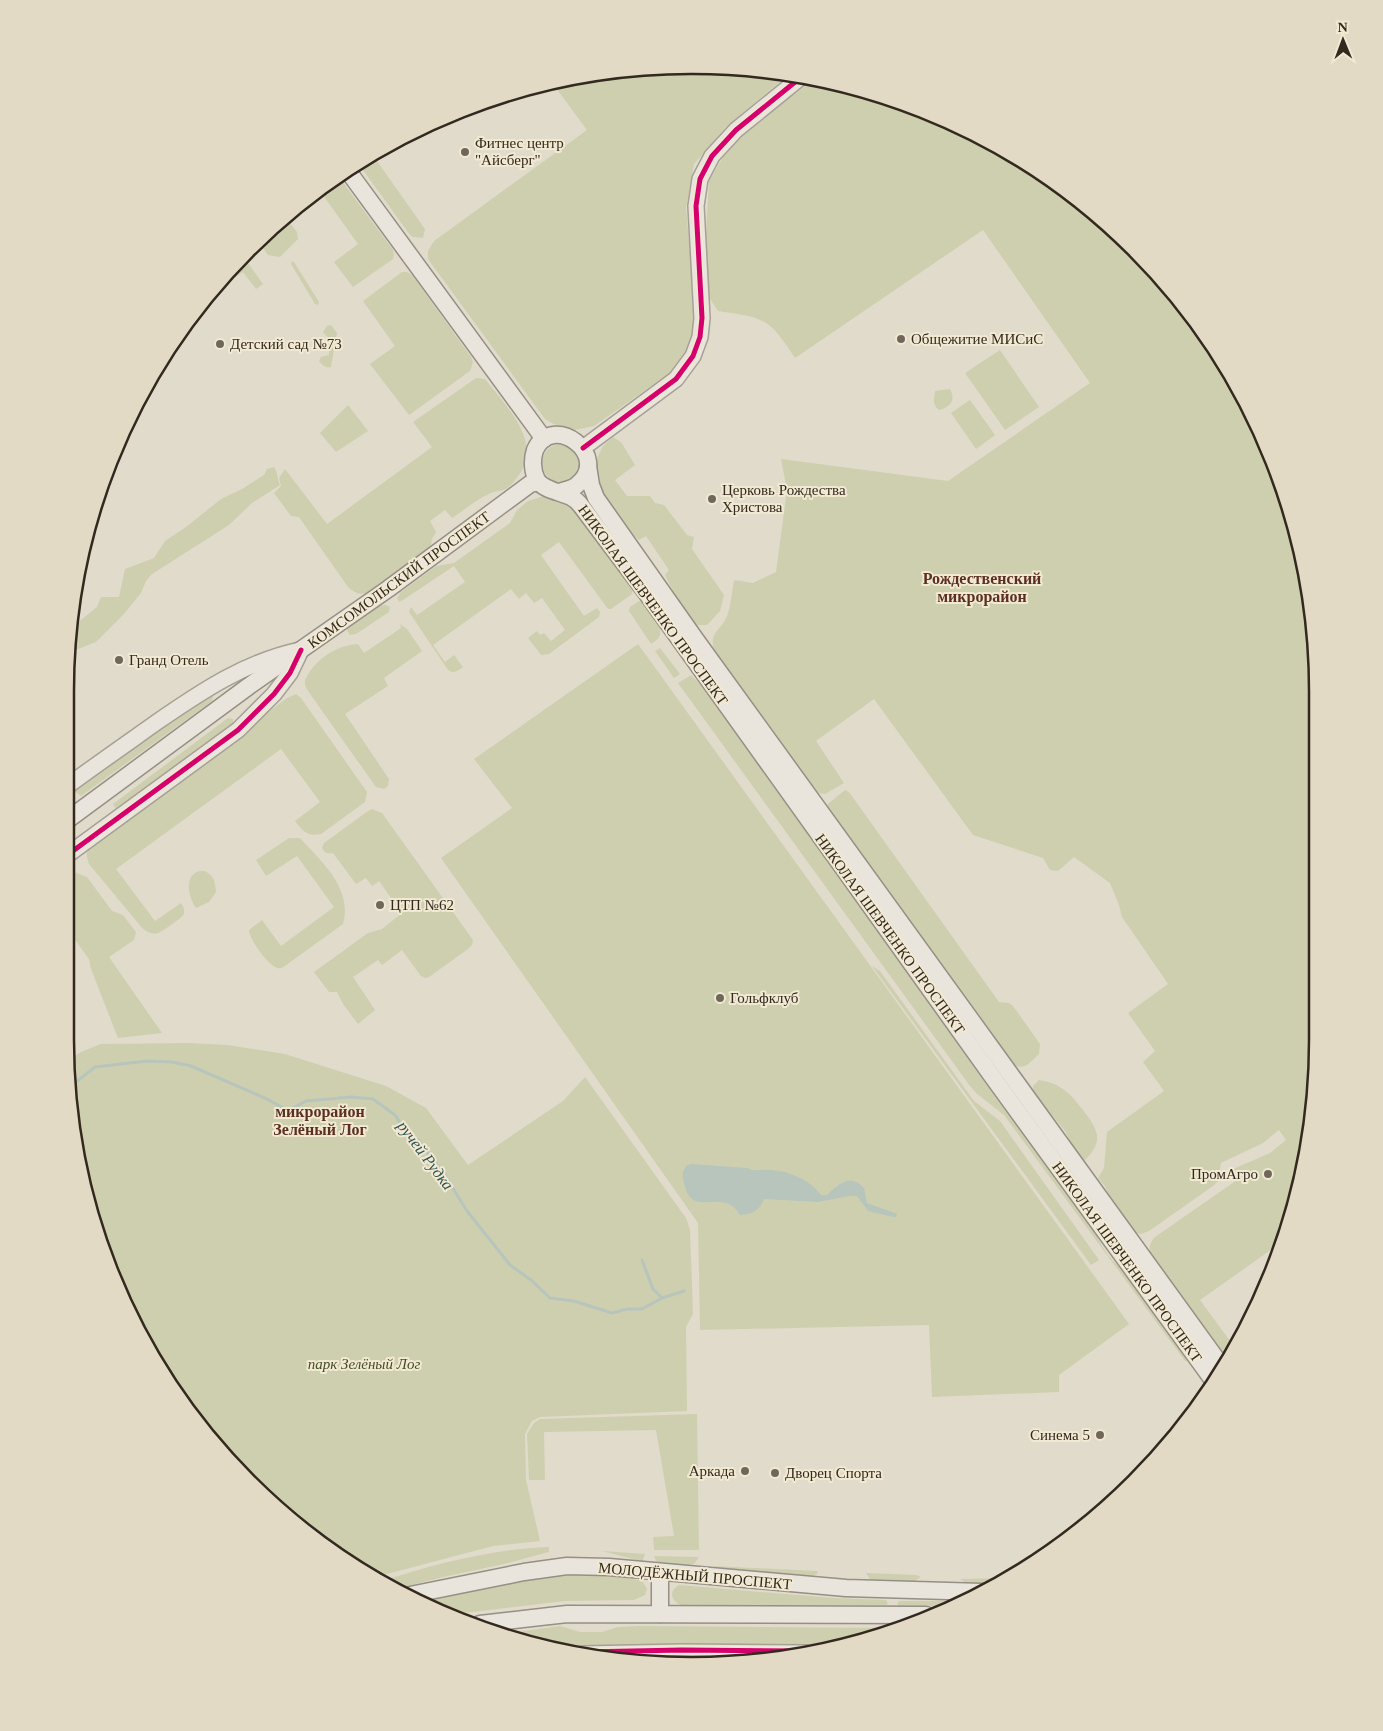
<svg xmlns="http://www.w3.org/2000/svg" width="1383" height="1731" font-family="Georgia,serif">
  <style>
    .green { fill: #cecfaf }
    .water { fill: #b7c5bc }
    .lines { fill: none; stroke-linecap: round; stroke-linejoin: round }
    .stream { stroke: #b7c5bc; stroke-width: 3 }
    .minor-casing { stroke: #a6a095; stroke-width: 14 }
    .tertiary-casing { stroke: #a6a095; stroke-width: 18 }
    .secondary-casing { stroke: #958f85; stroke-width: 19 }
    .minor { stroke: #eae5dc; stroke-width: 11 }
    .tertiary { stroke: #eae5dc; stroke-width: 15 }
    .secondary { stroke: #eae5dc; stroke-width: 16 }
    .cycleway-casing { stroke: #f1e9d2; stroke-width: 8 }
    .cycleway { stroke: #d6006c; stroke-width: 5 }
    .poi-dot { fill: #70675b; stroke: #f1e9d2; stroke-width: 2 }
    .labels { text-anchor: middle; stroke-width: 4; stroke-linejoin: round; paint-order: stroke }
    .poi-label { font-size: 15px; fill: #33291e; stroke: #f1e9d2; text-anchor: start }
    .street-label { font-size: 15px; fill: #33291e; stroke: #f1e9d2 }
    .park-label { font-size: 15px; font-style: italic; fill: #434d27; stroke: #f1e9d2 }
    .neighbourhood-label { font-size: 16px; font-weight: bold; fill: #5b2f22; stroke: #f1e9d2 }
    .water-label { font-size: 16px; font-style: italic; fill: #2f5150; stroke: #f1e9d2 }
    .rim { fill: none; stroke: #33291e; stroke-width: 2.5 }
  </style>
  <rect width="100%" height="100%" fill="#e1dbcb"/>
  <g class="green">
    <polygon points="733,66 788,75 726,127 694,164 686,208 696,318 691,343 674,370 594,426 575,430 559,427 545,419 428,259 428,251 434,241 587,130 553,84 610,70"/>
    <path d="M814,80L854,86L969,130L1073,195L1163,279L1234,379L1297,529L1317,650L1318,1040L1306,1161L1282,1242L1200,1300L1230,1341L1239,1337L1226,1362L1150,1254C1149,1247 1150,1242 1155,1237L1237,1180L1231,1170L1270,1153L1286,1140L1279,1130L1263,1143L1221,1163L1218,1181L1213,1186L1149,1231L1141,1234L1135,1233L1113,1206L1105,1186L1098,1178L1104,1168L1107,1132L1164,1091L1143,1062L1155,1051L1128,1013L1168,984L1122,917L1119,905L1110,883L1074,857L1058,871L1050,870L1043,858L973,835L874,699L816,741L844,783L825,794L818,793L714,651C709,631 721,631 727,616C731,605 732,592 734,580L753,583L776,572L787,490L781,459L948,481L1090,383L983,230L795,358C769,318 765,318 718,311L708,296L706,232L709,181L730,145L770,112Z"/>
    <polygon points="372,154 425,229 423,238 413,237 410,235 358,163"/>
    <polygon points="339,177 393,250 394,255 393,259 353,287 334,262 358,244 320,191"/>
    <polygon points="284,216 297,232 298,239 280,257 268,255 258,241"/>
    <polygon points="243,256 263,284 256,289 243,272 210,294 220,279"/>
    <polygon points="292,261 294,262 319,302 318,305 315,304 291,264"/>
    <polygon points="402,272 407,272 412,275 471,357 473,362 470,371 409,415 370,364 395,346 363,301"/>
    <path d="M328,325L332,326L337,333L331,367C325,368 323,366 319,361L321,357L329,355V339L323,332Z"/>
    <polygon points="1000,350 1039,407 1005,430 965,373"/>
    <path d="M476,378L485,379C505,405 543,441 519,475C515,480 511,486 506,489C501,491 495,491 491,493C477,499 464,510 452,518L445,510L430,521L436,532L432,539L431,546L367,593C358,595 355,593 348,587L299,517L291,516L274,493L281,486L279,478L285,469L327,524L432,447L413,422Z"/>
    <path d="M950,389C956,400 951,407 939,410C932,405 934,399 935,391Z"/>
    <polygon points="970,400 995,435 976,449 951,413"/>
    <polygon points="348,405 368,431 336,452 320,433"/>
    <path d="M613,437L621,442L635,465L615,480L627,496H650L655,503L664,505L687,535L694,537L692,549L724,595L720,611L707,625H696C682,610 674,593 665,575L669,570L646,536L639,540L621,523L599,492L594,464L603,446Z"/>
    <circle cx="561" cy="463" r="19"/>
    <path d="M274,467C278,473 277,479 280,485L252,503L229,525L152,574L146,581L141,593L124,614L96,642L73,651L67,649L71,628L97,607L101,597H119L125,569L154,558L165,541L186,527L221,499L242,489L264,475L267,469Z"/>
    <path d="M544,496H553L568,502L582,516L633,589L632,594L611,609H608L559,542L541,555L584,616L597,608L600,612L599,617L549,654L541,655L528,638L537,631L540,635L544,633L551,641L565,630L542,598L534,603L526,593L519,599L511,589L433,645L445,662L454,655L463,667C457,671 454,674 448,670L409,612L411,607L417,615L465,582L454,566L403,600L399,602L397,598L400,593L436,566L454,563L510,523L517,510L528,501Z"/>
    <path d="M639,601L643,602C650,610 663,624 660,635C659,639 654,642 651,644L629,611L630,607Z"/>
    <polygon points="385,605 390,607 389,612 356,634 350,635 347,630 350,626 379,606"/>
    <path d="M400,624L407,629L422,651L384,678L388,686L345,714L389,779L388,786L384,789L376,787L308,691L305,685V680C316,659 334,646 358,644L364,653L401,628Z"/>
    <polygon points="638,644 1129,1324 1059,1375 1059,1392 932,1397 929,1325 700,1330 698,1223 441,858 512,808 474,759"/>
    <polygon points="660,648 680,674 674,678 655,651"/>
    <path d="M691,675L705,689L736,730L1093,1227C1100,1246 1111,1261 1126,1273L1188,1360L1185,1361L1004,1115L976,1093L970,1086L678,683Z"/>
    <polygon points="211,694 213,696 212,701 81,796 76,792 66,800 66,796 207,695"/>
    <path d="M296,694L301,698L367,792L365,802L321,834C307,837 303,831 295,821L320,802L281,749L116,869L155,921L181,903C183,906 185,910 184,914C182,918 163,931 158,933C153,935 148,932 143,929L89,864C86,855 85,851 91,844L287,698Z"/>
    <polygon points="228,718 233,719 233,728 66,849 66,845 116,809 113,804"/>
    <path d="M845,790L849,792L999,1002L1009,1003L1013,1006L1040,1044L1039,1054C1029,1063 1023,1073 1010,1062L827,807L828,804Z"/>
    <path d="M372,809L382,813L473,940L472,945L468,949L429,977L425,978L421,976L402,950L382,965L378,960L353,977L375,1010L358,1024L343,1004L337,992H329L314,972L368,933L382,929L402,913L379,881L372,886L366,878L356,884L333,853C327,854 325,853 322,848L324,843L368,811Z"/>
    <path d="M289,838H300C322,862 353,889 343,924L289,963C285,966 282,969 278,968C269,967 249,939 249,930L262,920L281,946L334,907L297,856L266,876L256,860Z"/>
    <path d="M204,871C214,875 215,881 216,892L209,902L196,908C190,900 184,880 195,873C198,871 201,871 204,871Z"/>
    <polygon points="66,872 74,872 87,877 112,911 123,915 136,932 134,940 109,957 162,1033 118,1038 91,969 89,959 65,926"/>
    <polygon points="872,966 880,971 974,1101 1000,1121 1099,1260 1091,1265"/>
    <polygon points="188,1043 228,1045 285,1054 386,1086 426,1108 468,1165 563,1101 585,1077 686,1218 690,1230 693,1314 686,1327 687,1411 540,1417 532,1421 525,1434 526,1480 540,1541 493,1546 372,1578 248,1482 149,1352 86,1201 68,1060 81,1052 101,1044"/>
    <path d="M1039,1080C1060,1083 1070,1093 1083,1110C1098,1130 1105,1141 1084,1161L1073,1151L1066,1132L1050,1113L1038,1103L1033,1095V1086Z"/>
    <polygon points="697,1414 699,1550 654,1550 653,1537 674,1536 656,1430 544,1432 545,1480 529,1480 527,1434 534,1423 540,1419"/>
    <path d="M549,1547V1552L504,1564L443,1577L396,1589L379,1582C434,1564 491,1549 549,1547Z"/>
    <polygon points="602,1551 645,1554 643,1560 641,1561"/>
    <polygon points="654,1556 699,1557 694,1564 685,1566 657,1563"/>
    <polygon points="713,1566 818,1571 817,1574 810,1577 722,1569"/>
    <polygon points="866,1573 917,1575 921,1577 914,1581 874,1580 870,1579"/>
    <path d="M567,1575C592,1575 618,1575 642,1581L647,1589L645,1595L634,1600L565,1601L456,1614L424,1601L523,1581Z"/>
    <polygon points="1010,1578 1004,1583 966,1583 960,1579"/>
    <path d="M679,1585L834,1598L886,1600L888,1604L886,1605L683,1606C672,1602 667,1592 679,1585Z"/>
    <polygon points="899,1601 960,1601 948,1606 899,1606 897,1604"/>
    <polygon points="560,1626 580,1632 602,1632 618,1627 639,1626 889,1628 885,1632 853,1645 847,1646 695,1644 544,1647 529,1645 502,1634"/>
    <polygon points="663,1655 755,1657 755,1658 691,1666 618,1656"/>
  </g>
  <path class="water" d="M692,1164L747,1168C755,1172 761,1169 770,1170C789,1171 809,1179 821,1195H827C838,1184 851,1173 864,1188L867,1203L897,1214L896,1217H893L868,1211L857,1196H849L818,1202L764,1199C759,1211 753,1214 740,1215C737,1211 734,1206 729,1204C709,1196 691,1214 684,1183C682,1176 682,1171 687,1165Z"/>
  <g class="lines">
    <g class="stream">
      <polyline points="71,1086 95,1067 147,1061 172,1062 191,1066 267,1099 285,1109 293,1108 306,1101 351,1097 373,1099 395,1115 406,1132 418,1140 444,1174 467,1211 510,1265 531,1280 550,1298 574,1301 612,1313 627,1309 642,1309 662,1298 684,1291"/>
      <polyline points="642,1260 653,1289 662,1298"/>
    </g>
    <g class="minor-casing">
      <polyline id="minor" points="583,1652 682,1650 806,1651"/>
    </g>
    <g class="tertiary-casing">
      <g id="tertiary">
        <polyline points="583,448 676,379 693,356 700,337 702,318 696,206 700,179 712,156 736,130 800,78"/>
        <path d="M66,787C96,765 126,744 157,722C202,691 245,662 300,650"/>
        <polyline points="66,856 238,730 274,694 290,673 301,650"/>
      </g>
    </g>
    <g class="secondary-casing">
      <g id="secondary">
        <polyline points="348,171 544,439"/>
        <polyline points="588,466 591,485 596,498 696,640 1223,1368"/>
        <path d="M559,492C565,490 573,489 577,485C613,456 552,411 535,450C532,459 532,471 537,480C543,490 561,492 571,497C575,499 579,503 582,507L645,591L992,1076L1215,1383"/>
        <polyline points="66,821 249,686 388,589 530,484 538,482"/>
        <polyline points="410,1595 524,1572 567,1566 609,1567 846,1588 982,1592"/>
        <polyline points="660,1614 660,1573"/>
        <polyline points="480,1624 567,1614 926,1615"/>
      </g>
    </g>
    <use href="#minor" class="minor"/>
    <use href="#tertiary" class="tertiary"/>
    <use href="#secondary" class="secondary"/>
    <g class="cycleway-casing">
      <g id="cycleway">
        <polyline points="583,448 676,379 693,356 700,337 702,318 696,206 700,179 712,156 736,130 800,78"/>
        <polyline points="66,856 238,730 274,694 290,673 301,650"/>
        <polyline points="583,1652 682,1650 806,1651"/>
      </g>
    </g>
    <use href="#cycleway" class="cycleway"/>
  </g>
  <g class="poi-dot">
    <circle cx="465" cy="152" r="5"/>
    <circle cx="901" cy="339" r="5"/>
    <circle cx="220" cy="344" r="5"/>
    <circle cx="712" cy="499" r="5"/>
    <circle cx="119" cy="660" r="5"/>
    <circle cx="380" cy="905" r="5"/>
    <circle cx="720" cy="998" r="5"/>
    <circle cx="1268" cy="1174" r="5"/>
    <circle cx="1100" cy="1435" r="5"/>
    <circle cx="745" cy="1471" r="5"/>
    <circle cx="775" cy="1473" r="5"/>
  </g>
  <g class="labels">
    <g class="poi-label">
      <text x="475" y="148">Фитнес центр<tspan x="475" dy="17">"Айсберг"</tspan></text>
      <text x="911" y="344">Общежитие МИСиС</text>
      <text x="230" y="349">Детский сад №73</text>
      <text x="722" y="495">Церковь Рождества<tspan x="722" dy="17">Христова</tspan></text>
      <text x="129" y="665">Гранд Отель</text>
      <text x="390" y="910">ЦТП №62</text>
      <text x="730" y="1003">Гольфклуб</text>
      <text x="1258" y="1179" text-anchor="end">ПромАгро</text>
      <text x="1090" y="1440" text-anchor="end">Синема 5</text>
      <text x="735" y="1476" text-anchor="end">Аркада</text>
      <text x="785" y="1478">Дворец Спорта</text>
    </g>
    <g class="street-label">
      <text transform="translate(399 580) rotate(-36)" y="5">КОМСОМОЛЬСКИЙ ПРОСПЕКТ</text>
      <text transform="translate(653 605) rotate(54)" y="5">НИКОЛАЯ ШЕВЧЕНКО ПРОСПЕКТ</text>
      <text transform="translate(890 934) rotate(54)" y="5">НИКОЛАЯ ШЕВЧЕНКО ПРОСПЕКТ</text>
      <text transform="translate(1127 1262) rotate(54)" y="5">НИКОЛАЯ ШЕВЧЕНКО ПРОСПЕКТ</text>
      <text transform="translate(695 1576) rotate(5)" y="5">МОЛОДЁЖНЫЙ ПРОСПЕКТ</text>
    </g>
    <g class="park-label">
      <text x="364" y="1369">парк Зелёный Лог</text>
    </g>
    <g class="neighbourhood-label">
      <text x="982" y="584">Рождественский<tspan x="982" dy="18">микрорайон</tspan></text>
      <text x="320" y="1117">микрорайон<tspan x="320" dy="18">Зелёный Лог</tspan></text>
    </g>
    <g class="water-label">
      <text transform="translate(426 1155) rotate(53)" y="6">ручей Рудка</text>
    </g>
  </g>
  <path d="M0 0H1383V1731H0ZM691 74H692A617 617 0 0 1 1309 691V1040A617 617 0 0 1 692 1657H691A617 617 0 0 1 74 1040V691A617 617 0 0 1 691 74Z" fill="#e2dac4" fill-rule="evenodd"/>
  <path class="rim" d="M691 74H692A617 617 0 0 1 1309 691V1040A617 617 0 0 1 692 1657H691A617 617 0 0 1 74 1040V691A617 617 0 0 1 691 74Z"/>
  <g transform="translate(1343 40) rotate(359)" stroke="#f1e9d2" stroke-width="4" paint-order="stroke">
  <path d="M0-4L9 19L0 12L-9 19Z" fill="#33291e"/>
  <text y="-8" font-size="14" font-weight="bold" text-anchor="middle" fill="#33291e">N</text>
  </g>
</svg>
